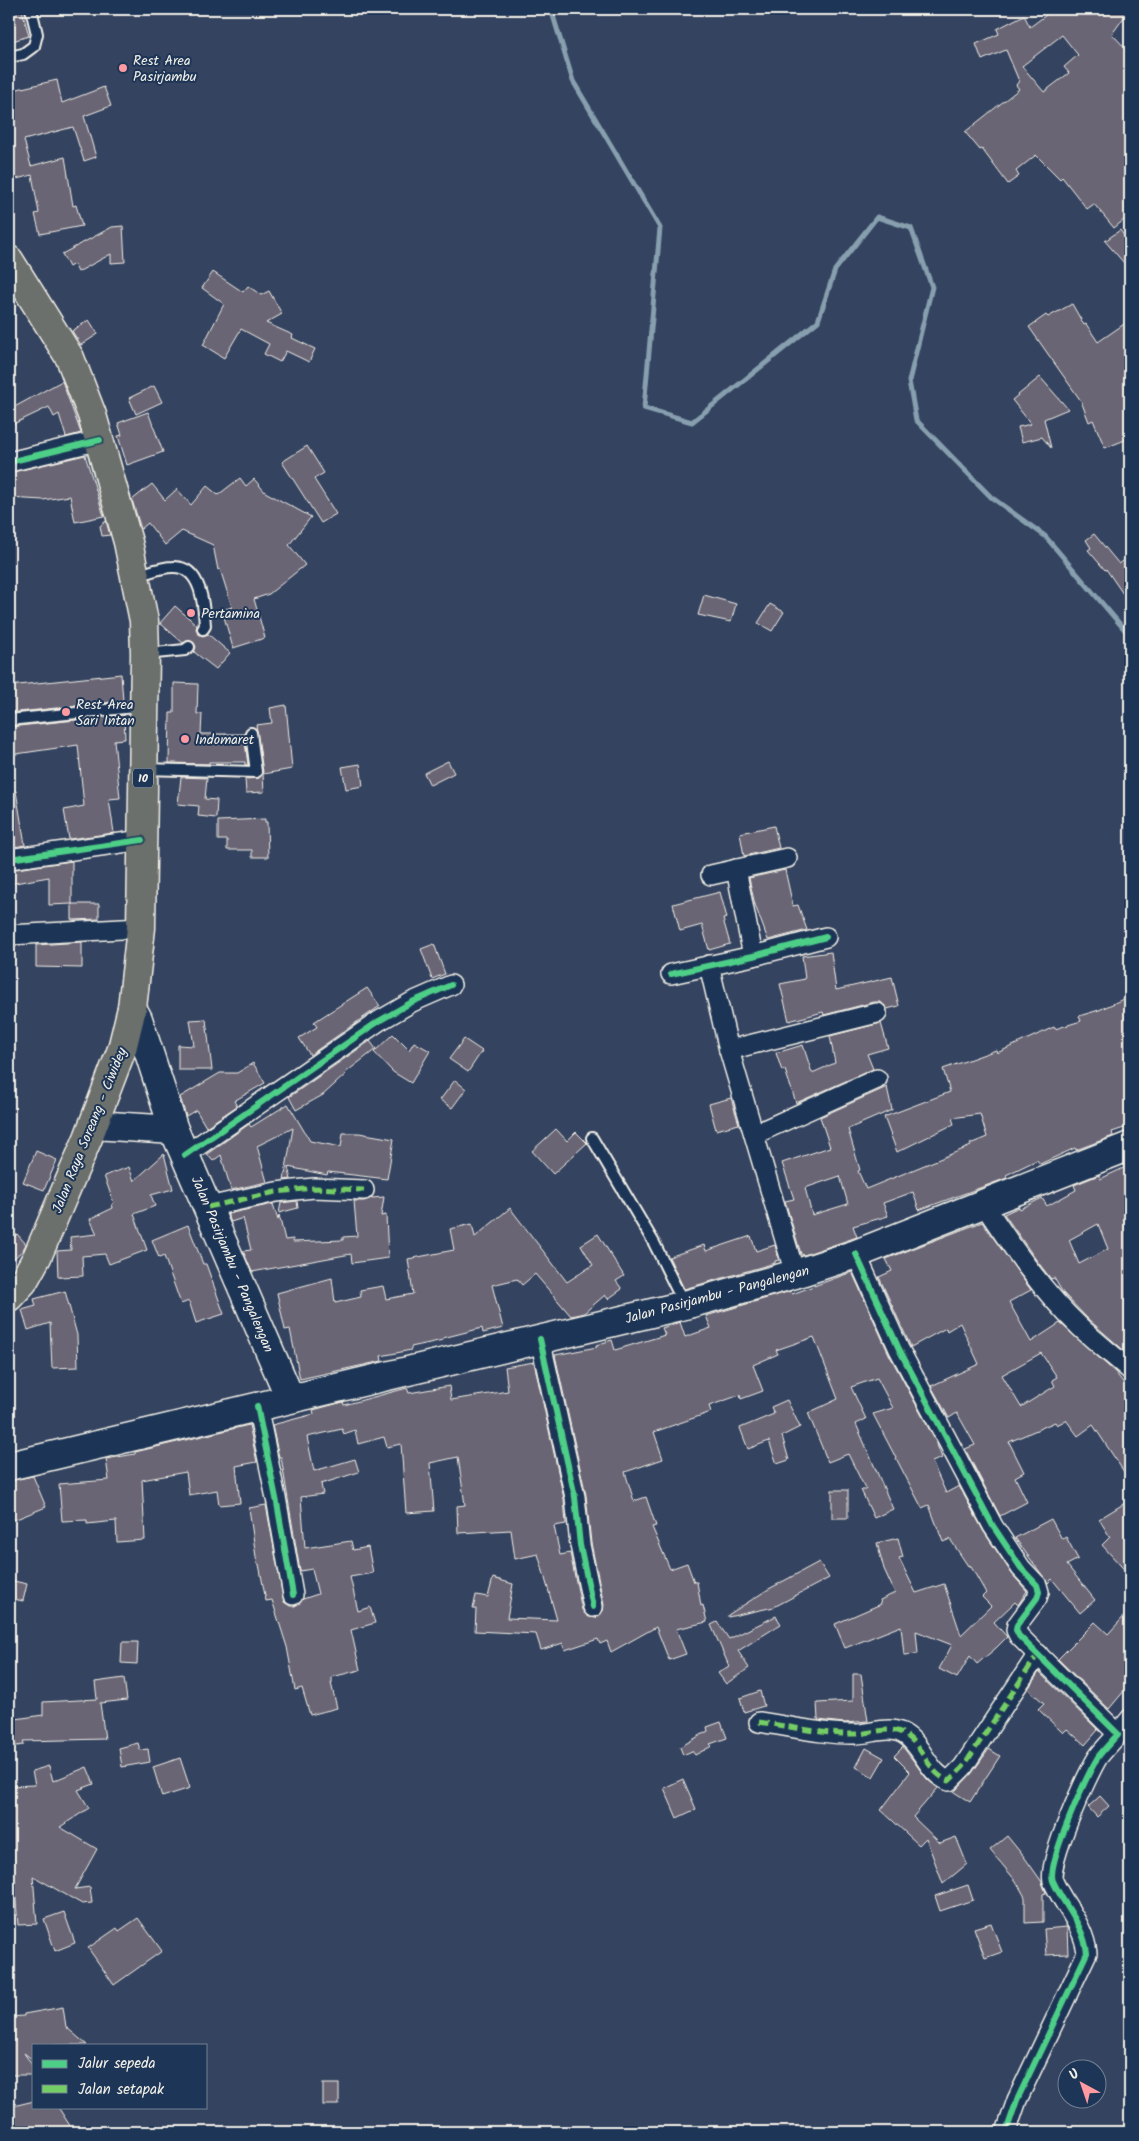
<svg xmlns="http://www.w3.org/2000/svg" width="1139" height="2141" font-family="Kalam,sans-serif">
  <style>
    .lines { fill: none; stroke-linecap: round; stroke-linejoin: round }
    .stream { stroke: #879fae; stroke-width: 5 }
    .building { fill: #696575; stroke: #f4f1e8; fill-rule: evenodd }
    .service-casing { stroke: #f4f1e8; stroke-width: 14 }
    .minor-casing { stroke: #f4f1e8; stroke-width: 22 }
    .secondary-casing { stroke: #f4f1e8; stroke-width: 31 }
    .trunk-casing { stroke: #f4f1e8; stroke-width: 31 }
    .service { stroke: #1d3557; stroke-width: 10 }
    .minor { stroke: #1d3557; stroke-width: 19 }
    .secondary { stroke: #1d3557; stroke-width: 28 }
    .trunk { stroke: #6c706d; stroke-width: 28 }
    .quiet { stroke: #74ce65; stroke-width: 5; stroke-dasharray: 10 5; stroke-linecap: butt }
    .cycleway-casing { stroke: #1d3557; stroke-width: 9 }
    .cycleway { stroke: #4dcf88; stroke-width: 6 }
    .poi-dot { fill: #ff9aa2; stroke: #1d3557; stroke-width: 2 }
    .labels { text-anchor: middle; stroke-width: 4; stroke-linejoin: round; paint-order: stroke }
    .shield { fill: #1d3557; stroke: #b4b9bc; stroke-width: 1 }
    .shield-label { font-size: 12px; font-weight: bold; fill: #f4f1e8 }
    .poi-label { font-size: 14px; fill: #f4f1e8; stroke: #1d3557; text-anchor: start }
    .street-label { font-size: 14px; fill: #f4f1e8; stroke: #1d3557 }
  </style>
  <rect width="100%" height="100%" fill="#344360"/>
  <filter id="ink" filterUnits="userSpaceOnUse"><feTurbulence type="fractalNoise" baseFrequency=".02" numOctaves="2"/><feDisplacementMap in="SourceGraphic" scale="10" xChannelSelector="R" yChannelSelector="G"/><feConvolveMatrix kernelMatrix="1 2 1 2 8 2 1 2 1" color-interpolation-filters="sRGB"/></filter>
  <g filter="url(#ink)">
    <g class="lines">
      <polyline class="stream" points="551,9 573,81 660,228 644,408 692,422 818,321 835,270 877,217 911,228 932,287 909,381 916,420 991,497 1045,536 1130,636"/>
    </g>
    <g class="building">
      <path d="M1054,9H1130L1112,34L1130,53V215L1114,228L1094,204L1087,209L1062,177L1060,179L1036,155L1016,171L1019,176L1008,184L982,149L980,150L965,132L1019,89L1016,85L1019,81L1006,50L982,60L976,44L999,34L997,29L1024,15L1030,27ZM1062,35L1078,55L1064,67L1069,73L1044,92L1022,66Z"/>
      <polygon points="22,10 29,36 9,42 9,13"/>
      <polygon points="57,80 62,103 104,87 111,106 84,116 96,157 84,161 73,127 24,140 31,166 65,157 73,206 76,205 82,226 40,234 35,214 39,213 32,175 9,181 9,91"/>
      <polygon points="123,226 125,262 111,263 111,254 78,272 74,264 69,267 62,254 112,227"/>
      <polygon points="1120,230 1130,244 1130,270 1105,241"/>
      <polygon points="213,272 243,292 248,286 261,295 269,291 282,314 266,323 293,335 292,338 315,349 309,362 286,351 280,362 264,354 269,344 241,329 224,358 203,345 224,304 202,288"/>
      <polygon points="1072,304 1084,325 1086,324 1098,342 1130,320 1130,438 1105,448 1093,420 1089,422 1081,401 1029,327 1046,315 1048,317"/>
      <polygon points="89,320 98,334 81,345 72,331"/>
      <polygon points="1040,377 1068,409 1044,419 1051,448 1042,437 1022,442 1018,427 1031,424 1012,400"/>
      <polygon points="62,381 81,433 66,437 59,414 54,417 49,407 9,426 9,410"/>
      <polygon points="154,386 162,402 136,414 129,398"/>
      <polygon points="148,412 163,452 127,465 118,436 122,435 118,423"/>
      <polygon points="307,446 324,473 314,479 336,514 321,523 282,462"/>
      <polygon points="85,455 104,516 75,522 70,496 43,500 9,498 9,473"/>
      <polygon points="240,478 246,486 254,479 265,492 311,517 289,545 305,565 269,594 254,599 265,638 233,648 222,610 232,607 220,569 218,570 213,545 182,531 165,545 148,523 141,529 132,500 152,484 165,500 177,489 191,505 207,486 218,495"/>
      <polygon points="106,521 110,535 102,536 100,526"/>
      <polygon points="1094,534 1119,564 1130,556 1130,604 1106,569 1105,570 1088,550 1091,548 1086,540"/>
      <polygon points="704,595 736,604 731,622 698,615"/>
      <polygon points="770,604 784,612 772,631 758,623"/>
      <polygon points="175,606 197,625 196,629 199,634 203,636 208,634 230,653 216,669 194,652 196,647 194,643 189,640 183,643 160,623"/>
      <polygon points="121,674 123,701 9,713 9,686"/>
      <polygon points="174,683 198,684 197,714 202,714 201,734 244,734 248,765 245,765 245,762 209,762 209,764 169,763 170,713 174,713"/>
      <polygon points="286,705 292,769 263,774 264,792 246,793 245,779 259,778 263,772 256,725 272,723 270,708"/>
      <polygon points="124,715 125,739 114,740 120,798 109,799 114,833 69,839 64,810 84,806 78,745 9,755 9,727"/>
      <polygon points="448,761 454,773 430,785 424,773"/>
      <polygon points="360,764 363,786 346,789 342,767"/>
      <polygon points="181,777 207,778 205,799 217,800 216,818 198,816 199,806 178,804"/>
      <polygon points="9,791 16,791 25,845 9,848"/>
      <polygon points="265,819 265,822 267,822 268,857 252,857 252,850 227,850 227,840 218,840 218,821"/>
      <polygon points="774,826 779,848 744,856 740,833"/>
      <polygon points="72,861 72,904 49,905 49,877 9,884 9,870"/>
      <polygon points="785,870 793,906 798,905 807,930 768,940 755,905 749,878"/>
      <polygon points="720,892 727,918 723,919 730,944 709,950 702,925 680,931 673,904"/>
      <polygon points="72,904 99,904 99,919 72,920"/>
      <polygon points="82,942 82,968 36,967 36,945"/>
      <polygon points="434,944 445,974 432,979 421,949"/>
      <polygon points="831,952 836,990 892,977 899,1006 887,1009 881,1002 874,1002 824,1015 823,1012 789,1021 780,984 805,979 802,956"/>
      <polygon points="367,988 380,1006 310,1055 299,1038 317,1027 314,1022"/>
      <path d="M1130,996V1126L1112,1132L1113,1136L1076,1150L1075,1148L1040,1164L1037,1160L1006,1175L1007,1178L919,1210L913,1192L883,1203L888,1216L853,1226L857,1237L804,1255L801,1254L785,1201L794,1199L782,1163L830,1147L820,1117L887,1087L892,1110L848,1129L860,1170L858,1171L866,1189L971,1146L970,1144L987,1137L980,1114L952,1118L954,1124L897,1152L884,1117L950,1092L943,1069L996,1050L997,1053L1054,1027L1055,1029L1081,1021L1079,1016L1099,1010ZM840,1176L848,1204L812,1215L805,1188Z"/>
      <polygon points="206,1019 212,1070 178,1070 178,1045 194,1046 190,1020"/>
      <polygon points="881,1023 888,1048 867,1054 873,1069 796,1103 785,1070 782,1071 776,1053 803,1045 812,1073 835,1063 830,1036"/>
      <polygon points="393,1034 409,1050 414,1042 430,1051 411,1083 393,1072 374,1052"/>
      <polygon points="464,1039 482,1051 468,1072 449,1059"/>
      <polygon points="370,1041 376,1049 345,1073 346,1074 323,1095 296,1110 289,1097"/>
      <polygon points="253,1063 265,1083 234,1101 237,1106 206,1127 196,1110 186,1116 180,1097 220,1073 237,1073"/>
      <polygon points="455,1080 466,1089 452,1108 440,1100"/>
      <polygon points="731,1098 739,1124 716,1130 709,1104"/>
      <polygon points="288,1104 310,1141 341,1147 343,1133 359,1133 394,1139 387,1179 328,1172 327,1175 288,1167 291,1179 284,1180 293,1128 257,1146 267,1182 231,1190 221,1155 213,1161 207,1154 249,1124 251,1127"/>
      <polygon points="556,1129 567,1141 576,1132 587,1143 553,1174 532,1151"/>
      <polygon points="36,1151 57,1160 44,1190 23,1182"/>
      <polygon points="164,1154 173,1189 151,1195 155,1206 134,1214 147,1250 109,1264 105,1254 82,1256 83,1276 58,1277 57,1251 71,1250 70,1237 97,1234 90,1219 113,1208 112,1204 114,1203 104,1176 129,1167 134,1181"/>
      <path d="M1130,1165V1353L1128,1354L1088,1319L1063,1293L1054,1278L1051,1279L1037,1261L1004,1214L1019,1207L1020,1209L1042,1198L1047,1206L1076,1190L1074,1185L1099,1175L1100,1179ZM1098,1224L1108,1249L1079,1264L1069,1240Z"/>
      <polygon points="384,1197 381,1216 386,1215 388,1258 352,1263 351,1254 252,1272 243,1251 251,1250 243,1218 231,1222 227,1214 273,1204 278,1220 279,1215 285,1240 293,1239 293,1242 343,1240 343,1237 357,1236 354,1201 364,1201 372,1198"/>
      <polygon points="297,1201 298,1208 279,1213 281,1203"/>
      <polygon points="510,1208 567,1282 593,1265 581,1245 598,1234 624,1276 616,1281 622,1289 608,1299 605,1295 584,1313 571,1316 535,1274 522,1285 517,1279 492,1285 503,1328 483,1333 482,1328 443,1338 443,1340 411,1347 411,1350 381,1356 382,1361 300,1379 290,1329 285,1330 277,1293 332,1278 335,1303 361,1297 360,1290 383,1286 386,1299 413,1294 408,1259 454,1250 450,1229 472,1224 475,1237"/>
      <path d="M982,1222L1031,1290L1009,1302L1031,1342L1060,1323L1115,1372L1130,1391V1481L1093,1425L1078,1436L1066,1420L1057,1425L1055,1422L1009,1442L1024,1472L1015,1477L1027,1502L1000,1516L965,1449L975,1445L957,1413L949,1418L931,1386L979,1364L960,1323L947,1331L946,1328L911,1347L879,1277L892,1271L886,1259ZM1041,1353L1057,1377L1052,1380L1055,1386L1021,1407L1002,1375Z"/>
      <polygon points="188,1225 203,1264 206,1264 224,1314 196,1323 189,1301 181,1304 164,1256 159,1258 152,1240"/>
      <polygon points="17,1234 26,1244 23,1250 9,1263 9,1242"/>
      <polygon points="751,1236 756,1251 775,1245 779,1260 775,1261 775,1263 684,1289 669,1257 704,1245 706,1251"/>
      <polygon points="852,1272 889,1354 936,1442 942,1458 932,1462 946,1493 959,1486 984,1532 1012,1574 1027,1591 1018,1605 1015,1602 994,1622 1007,1637 996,1648 977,1664 970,1656 957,1678 939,1669 952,1645 916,1631 918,1654 904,1655 901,1626 845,1648 835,1624 881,1604 880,1600 895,1593 884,1569 877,1543 898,1538 903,1557 899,1558 916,1593 944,1584 961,1635 991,1606 982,1597 986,1593 970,1565 968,1566 950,1539 943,1542 929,1505 922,1508 873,1414 893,1408 877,1378 851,1387 866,1419 856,1424 893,1509 874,1518 861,1490 866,1490 848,1454 828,1462 808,1413 838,1399 814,1337 776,1350 778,1354 753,1365 763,1391 741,1399 740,1395 709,1406 711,1412 654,1432 663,1459 625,1472 634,1501 646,1497 656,1526 652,1527 670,1569 687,1563 694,1582 697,1582 701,1606 703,1605 707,1622 676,1629 686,1654 669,1660 656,1627 611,1652 607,1641 600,1644 598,1639 565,1650 563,1643 541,1650 536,1634 475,1631 476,1609 473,1609 476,1595 488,1597 493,1578 513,1584 507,1618 557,1620 538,1554 515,1559 511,1530 458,1533 457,1506 465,1505 458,1457 430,1463 434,1511 406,1513 401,1444 387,1447 384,1437 358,1444 355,1430 344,1434 342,1429 307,1437 314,1471 355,1459 359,1472 321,1484 323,1494 301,1497 305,1548 351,1541 353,1550 368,1547 373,1573 350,1577 358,1611 370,1607 375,1623 351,1630 360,1670 332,1677 332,1683 331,1683 337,1708 310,1715 302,1688 295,1690 287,1647 272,1600 266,1601 259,1564 257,1564 249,1508 266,1505 284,1602 290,1606 295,1606 303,1599 318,1594 312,1569 300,1571 281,1457 279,1457 272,1425 314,1414 313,1410 343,1402 344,1405 407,1388 409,1393 449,1386 451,1400 508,1391 505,1367 534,1362 564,1499 566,1524 554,1526 560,1555 570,1553 582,1610 589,1617 596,1618 603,1611 604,1605 591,1543 586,1495 555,1355 597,1347 596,1345 612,1340 615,1350 665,1335 662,1328 680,1322 685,1337 711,1328 706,1316 791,1291 792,1294"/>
      <polygon points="65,1291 77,1335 78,1367 52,1368 50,1323 28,1330 22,1310 36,1306 34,1299"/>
      <polygon points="787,1400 800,1427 782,1436 789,1460 777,1464 769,1441 748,1449 740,1428 774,1414 771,1407"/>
      <polygon points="249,1425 257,1462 236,1466 240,1503 219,1505 217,1490 189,1495 186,1472 142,1480 145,1540 117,1542 116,1521 87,1524 87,1520 62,1521 59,1484 109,1480 106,1459 135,1454 135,1452"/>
      <polygon points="33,1476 46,1507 9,1522 9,1481"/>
      <rect x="832" y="1490" width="16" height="28"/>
      <polygon points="1130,1500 1130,1576 1102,1545 1110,1537 1099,1519"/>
      <polygon points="1051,1519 1062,1539 1066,1537 1078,1559 1067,1565 1095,1600 1080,1613 1052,1579 1048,1583 1015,1538"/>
      <polygon points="819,1562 829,1578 774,1607 728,1617 728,1615 767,1590"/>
      <polygon points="9,1580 27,1584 23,1601 9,1598"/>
      <polygon points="1130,1610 1130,1684 1109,1709 1058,1659 1095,1622 1108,1634"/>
      <polygon points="776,1616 781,1624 738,1651 749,1668 726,1684 718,1673 729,1666 711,1625 717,1622 729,1639"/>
      <polygon points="122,1642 138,1642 137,1664 121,1663"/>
      <polygon points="1039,1672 1098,1730 1085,1745 1067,1729 1063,1733 1038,1709 1044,1703 1028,1689"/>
      <polygon points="853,1674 861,1674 868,1721 844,1723 818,1720 817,1703 853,1701"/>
      <polygon points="124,1678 127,1700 100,1703 105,1739 23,1741 24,1745 9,1747 9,1720 43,1715 43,1702 97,1699 95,1682"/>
      <polygon points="760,1691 764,1706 744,1712 740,1698"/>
      <polygon points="721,1722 727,1738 710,1744 712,1746 695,1755 692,1751 683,1755 680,1747 708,1731 707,1727"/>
      <polygon points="138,1743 140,1750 148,1749 150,1762 122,1767 119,1748"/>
      <polygon points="903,1747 927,1779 938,1788 913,1817 940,1843 956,1837 967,1864 943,1884 926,1838 919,1845 881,1810 910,1772 894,1756"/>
      <polygon points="866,1748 884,1758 873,1777 856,1767"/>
      <polygon points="989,1749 1000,1756 970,1802 954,1792 972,1773"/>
      <polygon points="180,1758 190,1788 162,1797 153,1767"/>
      <polygon points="49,1766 53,1781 87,1767 94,1784 78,1790 89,1808 60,1827 97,1849 75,1889 90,1887 92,1903 82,1904 33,1876 37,1924 18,1925 13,1866 9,1867 9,1786 35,1785 32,1771"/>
      <polygon points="683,1779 696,1809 677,1818 664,1788"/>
      <polygon points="1100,1796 1109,1806 1097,1817 1088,1807"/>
      <polygon points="1007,1836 1025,1858 1042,1882 1046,1893 1043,1894 1043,1922 1025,1923 1025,1897 1016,1881 990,1850"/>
      <polygon points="968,1885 973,1900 940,1911 935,1896"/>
      <polygon points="64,1912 75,1943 55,1951 44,1919"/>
      <polygon points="138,1918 162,1951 114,1985 88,1948 117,1928 119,1931"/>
      <polygon points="991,1923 1002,1952 985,1958 974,1928"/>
      <polygon points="1067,1927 1068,1954 1046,1955 1044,1929"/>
      <polygon points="63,2007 66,2027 87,2045 34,2045 34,2061 24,2053 34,2068 34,2075 9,2075 9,2017 24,2016 24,2014"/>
      <rect x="323" y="2084" width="16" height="21"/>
      <polygon points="34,2101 34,2107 58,2107 74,2132 9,2132 9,2107"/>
    </g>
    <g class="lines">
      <g class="service-casing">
        <g id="service">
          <polyline points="9,57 23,54 34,46 37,34 31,9"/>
          <path d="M135,576C147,573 161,567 173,567C202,566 204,607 205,626L203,629"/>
          <polyline points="146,654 185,650 189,647"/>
          <polyline points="9,720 144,706"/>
          <polyline points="144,769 256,772 251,733"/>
          <polyline points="592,1138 654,1243 684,1304"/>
        </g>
      </g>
      <g class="minor-casing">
        <g id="minor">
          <polyline points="9,462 100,440"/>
          <polyline points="9,859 142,840"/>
          <polyline points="736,869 753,956"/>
          <polyline points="711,875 787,858"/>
          <polyline points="9,935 141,928"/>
          <polyline points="709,965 729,1050 795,1274"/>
          <polyline points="671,974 753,956 826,937"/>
          <polyline points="729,1050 877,1013"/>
          <polyline points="755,1134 877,1079"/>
          <polyline points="185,1155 379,1021 412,1002 451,985"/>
          <path d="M983,1203C1012,1247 1042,1291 1080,1327C1096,1342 1114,1356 1130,1370"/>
          <polyline points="208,1207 276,1192 314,1188 364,1190"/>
          <path d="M856,1254L899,1349L993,1526L1021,1568L1037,1585L1039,1592L1037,1598L1017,1625L1016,1630L1019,1636L1118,1734C1112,1741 1104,1749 1098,1757C1087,1775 1046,1864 1053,1881C1064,1906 1084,1925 1087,1953L1017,2100L1006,2132"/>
          <polyline points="540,1339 575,1497 580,1545 593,1607"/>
          <polyline points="257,1406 277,1503 293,1595"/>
          <path d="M759,1722C788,1726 826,1735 855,1734C871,1734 890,1725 904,1734C923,1745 927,1773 949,1781L963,1767L1038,1654"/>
          <polyline points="1118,1734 1130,1719"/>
        </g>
      </g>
      <g class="secondary-casing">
        <g id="secondary">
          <polyline points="132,1008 138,1019 174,1130 290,1398"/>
          <polyline points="94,1125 174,1130"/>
          <polyline points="9,1466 685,1305 795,1274 856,1254 1130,1146"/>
        </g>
      </g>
      <g class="trunk-casing">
        <polyline id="trunk" points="9,260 70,358 92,415 128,542 144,621 145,654 141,928 132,1008 122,1049 88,1138 37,1257 23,1282 9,1297"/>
      </g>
      <use href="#service" class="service"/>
      <use href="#minor" class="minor"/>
      <use href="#secondary" class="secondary"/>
      <use href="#trunk" class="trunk"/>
      <g class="quiet">
        <polyline points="208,1207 276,1192 314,1188 364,1190"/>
        <path d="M759,1722C788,1726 826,1735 855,1734C871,1734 890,1725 904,1734C923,1745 927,1773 949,1781L963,1767L1038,1654"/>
        <polyline points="9,2119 17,2127 17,2132"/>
      </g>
      <g class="cycleway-casing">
        <g id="cycleway">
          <polyline points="9,462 100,440"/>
          <polyline points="9,859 142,840"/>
          <polyline points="671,974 753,956 826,937"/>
          <polyline points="185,1155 379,1021 412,1002 451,985"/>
          <path d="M856,1254L899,1349L993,1526L1021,1568L1037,1585L1039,1592L1037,1598L1017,1625L1016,1630L1019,1636L1118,1734C1112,1741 1104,1749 1098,1757C1087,1775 1046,1864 1053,1881C1064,1906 1084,1925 1087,1953L1017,2100L1006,2132"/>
          <polyline points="540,1339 575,1497 580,1545 593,1607"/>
          <polyline points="257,1406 277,1503 293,1595"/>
        </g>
      </g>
      <use href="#cycleway" class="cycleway"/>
    </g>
  </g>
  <g class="poi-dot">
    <circle cx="123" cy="68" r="5"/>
    <circle cx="191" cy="613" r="5"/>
    <circle cx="66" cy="712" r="5"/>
    <circle cx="185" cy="739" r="5"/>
  </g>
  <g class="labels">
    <rect class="shield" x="133" y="768.5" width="20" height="19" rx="4"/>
    <g class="shield-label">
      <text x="143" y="782">10</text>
    </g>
    <g class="poi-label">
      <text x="133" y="65">Rest Area<tspan x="133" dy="16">Pasirjambu</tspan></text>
      <text x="201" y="618">Pertamina</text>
      <text x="76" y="709">Rest Area<tspan x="76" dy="16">Sari Intan</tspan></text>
      <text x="195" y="744">Indomaret</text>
    </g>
    <g class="street-label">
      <text transform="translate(89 1130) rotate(-68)" y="5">Jalan Raya Soreang - Ciwidey</text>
      <text transform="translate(233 1264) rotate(67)" y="5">Jalan Pasirjambu - Pangalengan</text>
      <text transform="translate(717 1294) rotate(-15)" y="5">Jalan Pasirjambu - Pangalengan</text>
    </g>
  </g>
  <rect width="1139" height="2141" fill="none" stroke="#1d3557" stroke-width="30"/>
  <rect x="15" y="15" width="1109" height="2111" fill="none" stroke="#f4f1e8" stroke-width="2" filter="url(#ink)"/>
  <rect x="32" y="2044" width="175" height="65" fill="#1d3557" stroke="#738091"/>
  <rect x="42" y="2060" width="25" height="8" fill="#4dcf88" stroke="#738091"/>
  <text x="78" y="2068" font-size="15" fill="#f4f1e8">Jalur sepeda</text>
  <rect x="42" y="2085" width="25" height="8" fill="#74ce65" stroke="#738091"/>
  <text x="78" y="2094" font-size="15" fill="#f4f1e8">Jalan setapak</text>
  <g transform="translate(1082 2084) rotate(320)"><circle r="24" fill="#1d3557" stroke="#738091"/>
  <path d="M0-4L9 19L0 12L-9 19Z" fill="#ff9aa2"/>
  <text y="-8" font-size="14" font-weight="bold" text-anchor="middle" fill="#f4f1e8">U</text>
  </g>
</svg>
